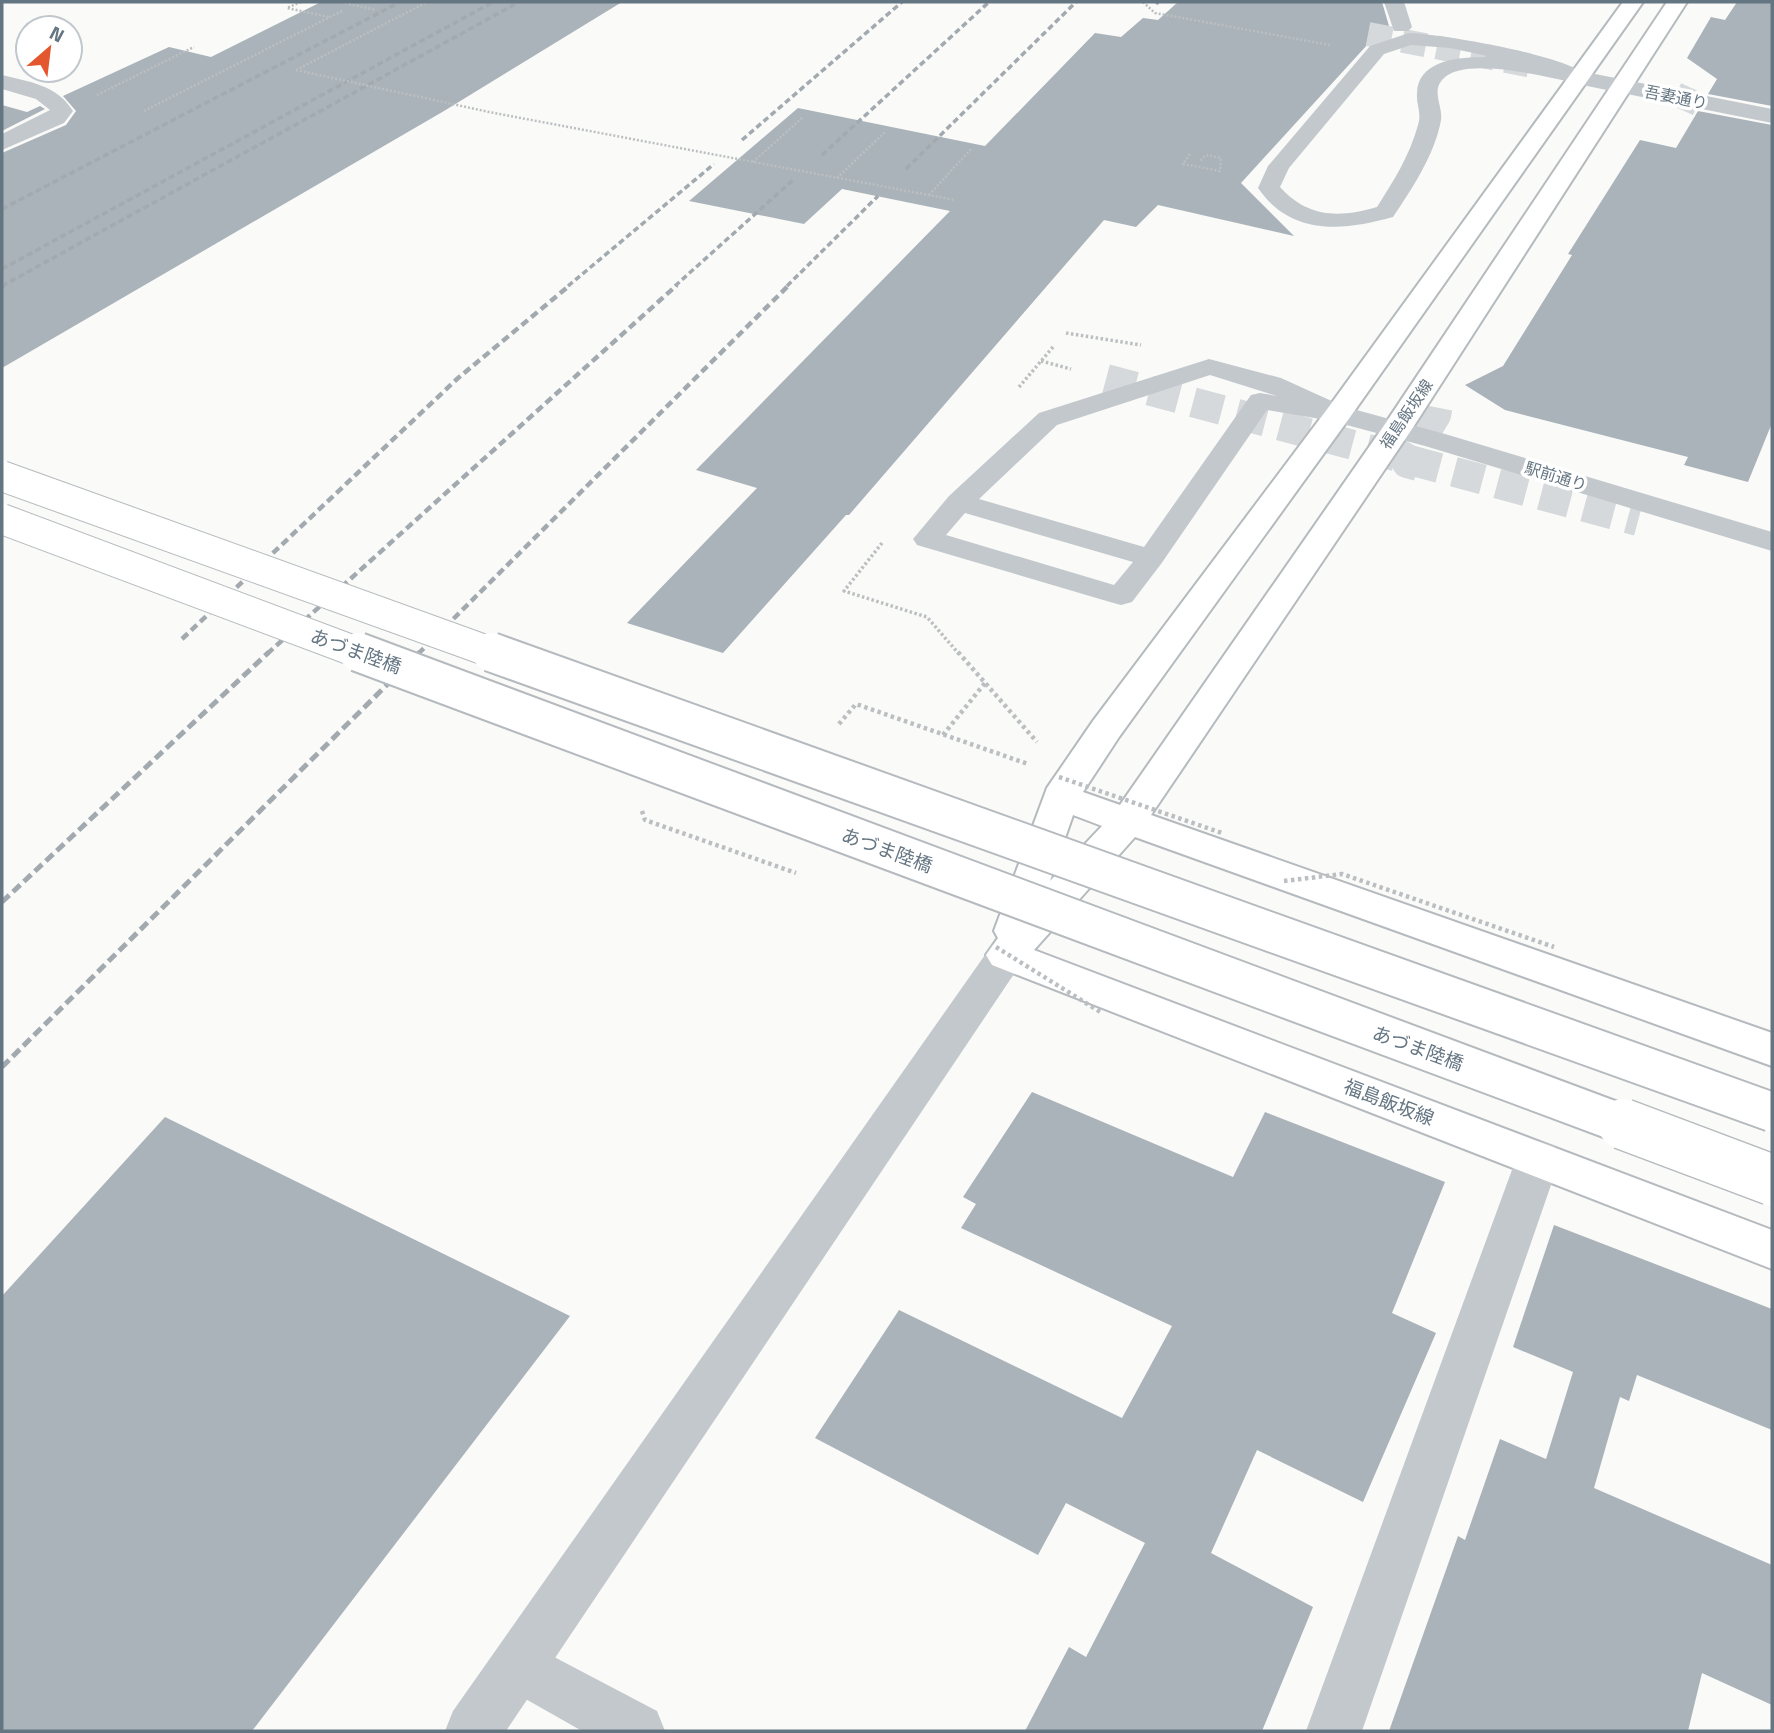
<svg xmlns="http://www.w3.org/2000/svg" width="1774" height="1733" font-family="'Titillium Web','Noto Sans JP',sans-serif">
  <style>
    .building { fill: #aab3b9 }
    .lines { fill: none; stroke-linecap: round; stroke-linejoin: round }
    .pedestrian-tunnel-far1 { stroke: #d5d9db; stroke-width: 24; stroke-dasharray: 24 11; stroke-linecap: butt }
    .pedestrian-tunnel { stroke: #d5d9db; stroke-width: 30; stroke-dasharray: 30 15; stroke-linecap: butt }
    .primary-casing { stroke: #b5babe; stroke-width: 4 }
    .path-far2 { stroke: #bbbfc2; stroke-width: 2.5; stroke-dasharray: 2 2; stroke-linecap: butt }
    .path-far1 { stroke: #bbbfc2; stroke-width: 3.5; stroke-dasharray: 2.5 2.5; stroke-linecap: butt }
    .path { stroke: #bbbfc2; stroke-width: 4.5; stroke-dasharray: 3.5 3.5; stroke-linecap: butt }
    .service { fill: #c3c8cc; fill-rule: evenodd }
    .pedestrian { fill: #c3c8cc; fill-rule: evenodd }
    .minor { fill: #c3c8cc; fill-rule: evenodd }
    .tertiary { fill: #c3c8cc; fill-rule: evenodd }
    .primary { fill: #fff; fill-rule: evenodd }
    .rail-far2 { stroke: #a2aab0; stroke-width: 3.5; stroke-dasharray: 6 3.5; stroke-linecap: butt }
    .rail-far1 { stroke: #a2aab0; stroke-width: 4.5; stroke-dasharray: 8 4.5; stroke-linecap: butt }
    .rail { stroke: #a2aab0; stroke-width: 5; stroke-dasharray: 10 5; stroke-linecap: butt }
    .primary-bridge-far2-casing { stroke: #b5babe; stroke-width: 32; stroke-linecap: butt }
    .primary-bridge-far1-casing { stroke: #b5babe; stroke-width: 42; stroke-linecap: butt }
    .primary-bridge-casing { stroke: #b5babe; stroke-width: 53; stroke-linecap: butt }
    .path-bridge-far1 { stroke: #bbbfc2; stroke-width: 2.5; stroke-dasharray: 2 2; stroke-linecap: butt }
    .path-bridge { stroke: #bbbfc2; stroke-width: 4.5; stroke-dasharray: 3.5 3.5; stroke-linecap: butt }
    .primary-bridge-far2 { stroke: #fff; stroke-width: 30 }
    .primary-bridge-far1 { stroke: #fff; stroke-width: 38 }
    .primary-bridge { stroke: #fff; stroke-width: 50 }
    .labels { text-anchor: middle; stroke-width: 7; stroke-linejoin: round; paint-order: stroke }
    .far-street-label { font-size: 16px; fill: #657683; stroke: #fff }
    .street-label { font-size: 19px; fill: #657683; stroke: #fff }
  </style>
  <rect width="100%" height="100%" fill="#fafaf8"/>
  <g class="building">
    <polygon points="321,2 622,2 444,111 2,368 2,153 66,125 76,111 63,96 169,47 211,57"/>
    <polygon points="1178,2 1382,2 1389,26 1374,42 1368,44 1241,183 1294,236 1158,205 1136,227 1104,220 849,515 846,515 723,653 627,623 757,488 696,470 950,211 842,189 804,224 689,201 798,108 985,146 1095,33 1121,37 1143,18 1158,20"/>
    <polygon points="1737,2 1772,2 1772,106 1708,94 1717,79 1687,58 1711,17 1725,20"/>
    <polygon points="2,105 27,112 40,106 45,109 2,131"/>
    <polygon points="1698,111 1772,125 1772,423 1748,482 1684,465 1688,457 1505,410 1465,385 1503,366 1572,255 1568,254 1640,140 1676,148"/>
    <polygon points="1032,1092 1233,1177 1265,1112 1445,1182 1392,1313 1436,1333 1363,1502 1257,1450 1211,1553 1313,1607 1262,1731 1025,1731 1069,1647 1086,1657 1145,1543 1066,1503 1038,1555 815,1438 899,1310 1122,1418 1172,1326 961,1228 976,1204 963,1197"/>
    <polygon points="165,1117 570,1316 252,1731 2,1731 2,1296"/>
    <polygon points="1554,1225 1772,1309 1772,1430 1637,1375 1629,1401 1620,1397 1594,1488 1772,1565 1772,1705 1702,1673 1688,1731 1389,1731 1458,1536 1465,1540 1500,1439 1546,1459 1573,1372 1513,1347"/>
  </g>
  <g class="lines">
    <g class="pedestrian-tunnel-far1">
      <polyline points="1368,34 1538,67"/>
      <polyline points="1682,110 1693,86"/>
    </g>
    <g class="pedestrian-tunnel">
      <polyline points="1106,379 1638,521"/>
      <polyline points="1418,466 1407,463 1436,415 1439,400"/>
    </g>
    <g class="primary-casing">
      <path id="primary" d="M1623,2H1643L1348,420L1119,737L1083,792L1120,805L1383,427L1667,2H1687L1412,429L1151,815L1772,1033V1066L1135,837L1034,950L1772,1230V1269L992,965L986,955L998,938L994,931L1047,788L1093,721L1328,408ZM1073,815L1102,826L1050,881Z"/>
    </g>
    <g class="path-far2">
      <polyline points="301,2 287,8 329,17"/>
      <polyline points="341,2 376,10"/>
      <polyline points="1143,2 1155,13 1330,45"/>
      <polyline points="296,70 427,2"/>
      <polyline points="97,95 194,47"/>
      <polyline points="144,111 344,10"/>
      <polyline points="1190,154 1183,164 1220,171 1221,158 1206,155 1200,161"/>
      <polyline points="753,162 802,118"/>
      <polyline points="837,178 886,131"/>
      <polyline points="929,195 972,148"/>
    </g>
    <g class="path-far1">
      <polyline points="1066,333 1141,345"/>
      <polyline points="1041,361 1071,369"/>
      <polyline points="1019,387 1053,347"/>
      <polyline points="882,543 844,591 927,617 959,654"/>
    </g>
    <g class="path">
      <polyline points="958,652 1037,742"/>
      <polyline points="839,724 856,704 1028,764"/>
      <polyline points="943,735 985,683"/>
    </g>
    <g class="service">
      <path d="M1409,33C1440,34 1574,56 1590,78L1587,82L1580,84C1551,78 1465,55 1443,79C1431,91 1443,106 1441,120C1435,154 1412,189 1393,217C1343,231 1291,236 1258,188L1268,166L1370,46ZM1411,45L1450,48L1497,58C1471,56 1418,56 1417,93C1416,105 1422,113 1418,125C1410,155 1393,182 1377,207C1339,218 1308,218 1280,187L1289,168L1384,54Z"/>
      <path d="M1209,359L1281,378L1347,408L1351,414L1347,420L1338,422L1267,410L1161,564L1132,602L1121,605L1110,602L917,545L913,539L949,496L1039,413ZM1210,375L1277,396L1260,393L1251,395L1144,547L979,499L1057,425ZM965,513L1133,562L1114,585L946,535Z"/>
    </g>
    <path class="pedestrian" d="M1495,52L1503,54L1506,59C1501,67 1495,67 1486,65L1483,60L1487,54Z"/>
    <g class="minor">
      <polygon points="1384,2 1404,2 1412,27 1408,31 1394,31"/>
      <path d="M2,75C30,82 57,85 73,111L64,123L2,150V134L50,110L36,99L2,89Z"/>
      <polygon points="1538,1141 1554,1146 1560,1159 1362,1731 1306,1731 1516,1159 1522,1146"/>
      <polygon points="518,1638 657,1711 665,1731 582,1731 499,1684 490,1665 499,1646"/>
    </g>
    <g class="tertiary">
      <polygon points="1580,71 1772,109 1772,123 1572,83 1569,78 1572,73"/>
      <polygon points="1338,405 1445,434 1772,532 1772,551 1425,446 1328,420 1323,414 1328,408"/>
      <polygon points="1006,940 1020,945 1026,955 1020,965 506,1731 445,1731 453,1711 992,945"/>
    </g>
    <use href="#primary" class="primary"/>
    <g class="rail-far2">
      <polyline points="1156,4 1158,2"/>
      <polyline points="742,140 902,2"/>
      <polyline points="822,155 989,2"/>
      <polyline points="906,169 1076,2"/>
      <polyline points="2,209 400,2"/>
      <polyline points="2,269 493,2"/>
      <polyline points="2,286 519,2"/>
      <polyline points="568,286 714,164"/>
      <polyline points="675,286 793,180"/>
      <polyline points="787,286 878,196"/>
    </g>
    <g class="rail-far1">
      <polyline points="2,286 5,285"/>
      <polyline points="182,639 457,379 570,285"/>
      <polyline points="267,654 677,285"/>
      <polyline points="418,654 789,285"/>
    </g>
    <g class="rail">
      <polyline points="2,902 269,652"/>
      <polyline points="2,1067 420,652"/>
    </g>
    <g class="primary-bridge-far2-casing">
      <g id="primary-bridge-far2">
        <polyline points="2,476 496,654"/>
        <polyline points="2,519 362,654"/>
      </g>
    </g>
    <g class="primary-bridge-far1-casing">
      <g id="primary-bridge-far1">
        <polyline points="358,652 1628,1126"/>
        <polyline points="491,652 1772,1112"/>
      </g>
    </g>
    <g class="primary-bridge-casing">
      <polyline id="primary-bridge" points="1623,1124 1772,1180"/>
    </g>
    <polyline class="path-bridge-far1" points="296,70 489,112 955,200"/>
    <g class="path-bridge">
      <polyline points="1059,777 1222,833"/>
      <polyline points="642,811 645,820 796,873"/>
      <polyline points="1284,881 1342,874 1554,947"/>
      <polyline points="996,947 1102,1013"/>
    </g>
    <use href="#primary-bridge-far2" class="primary-bridge-far2"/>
    <use href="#primary-bridge-far1" class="primary-bridge-far1"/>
    <use href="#primary-bridge" class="primary-bridge"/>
  </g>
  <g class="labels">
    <g class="far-street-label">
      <text transform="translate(1676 97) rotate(11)" y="6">吾妻通り</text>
      <text transform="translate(1406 414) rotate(-56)" y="6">福島飯坂線</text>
      <text transform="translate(1556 476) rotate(17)" y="6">駅前通り</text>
    </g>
    <g class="street-label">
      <text transform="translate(356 651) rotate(20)" y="7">あづま陸橋</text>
      <text transform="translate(887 850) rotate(20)" y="7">あづま陸橋</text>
      <text transform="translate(1418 1048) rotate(20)" y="7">あづま陸橋</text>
      <text transform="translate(1389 1102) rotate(21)" y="7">福島飯坂線</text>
    </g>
  </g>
  <rect width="1774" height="1733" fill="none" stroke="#657683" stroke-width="7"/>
  <g transform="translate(49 49) rotate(28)"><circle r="33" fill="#ffffff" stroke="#c1c8cd" stroke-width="2"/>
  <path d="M0-5L12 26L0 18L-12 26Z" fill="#e4572e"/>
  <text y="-10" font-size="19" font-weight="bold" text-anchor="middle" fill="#657683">N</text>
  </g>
</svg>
